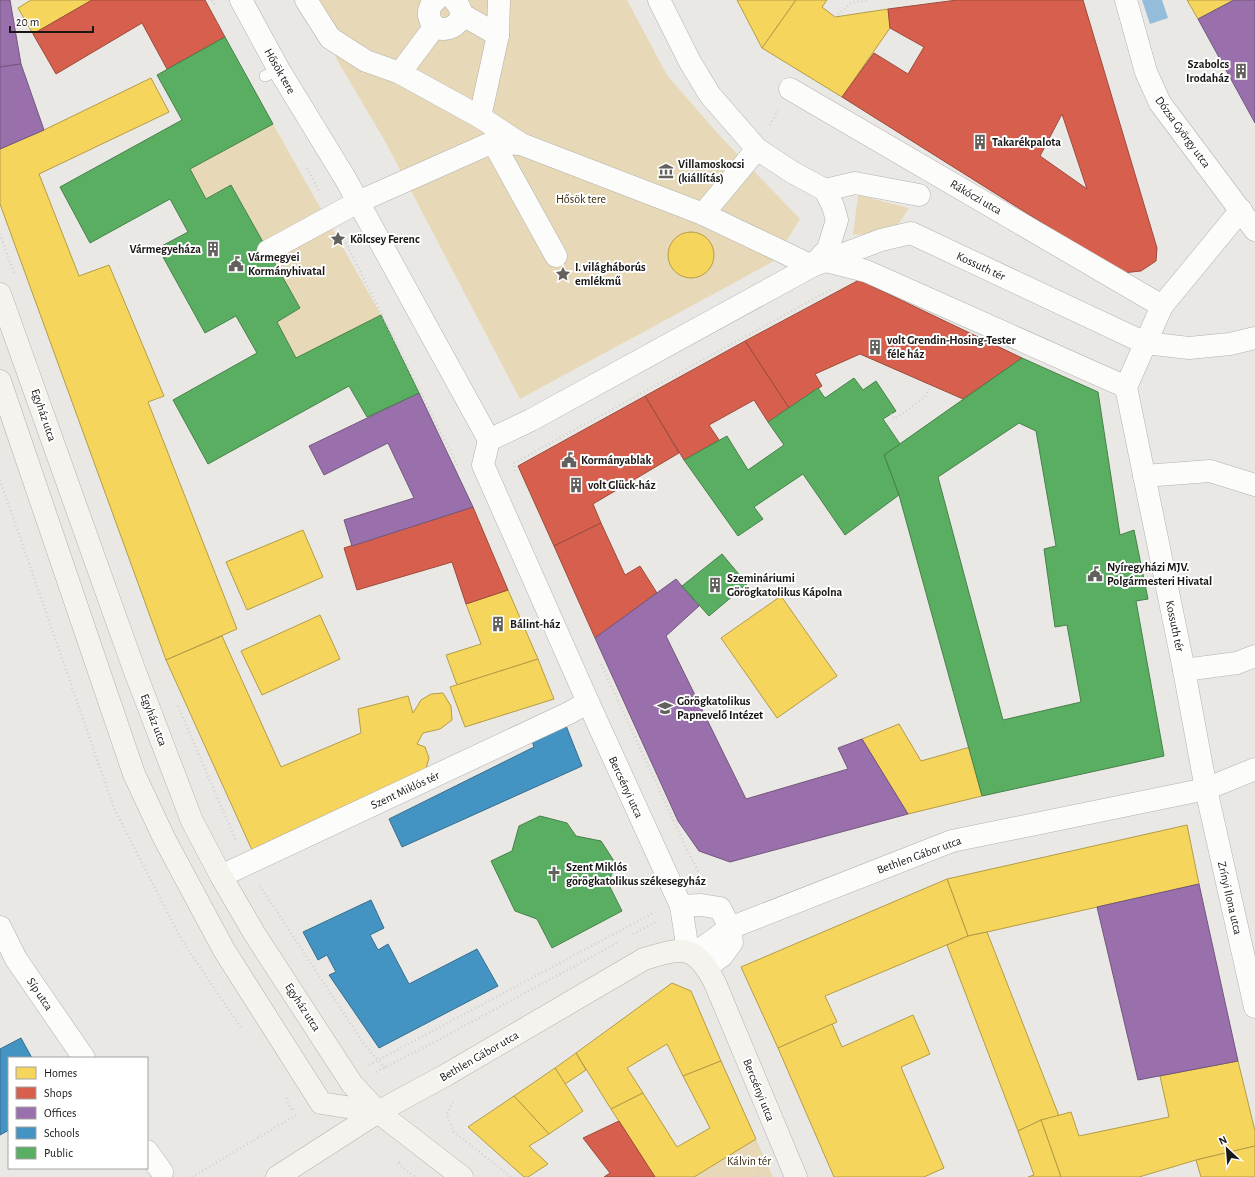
<svg xmlns="http://www.w3.org/2000/svg" width="1255" height="1177" font-family="'Alegreya Sans',sans-serif">
  <style>
    .green { fill: #e7d9b7 }
    .water { fill: #94bddc }
    .homes { fill: #f6d55c; stroke: #b49c47 }
    .shops { fill: #d6604d; stroke: #9e4a3c; fill-rule: evenodd }
    .offices { fill: #9970ab; stroke: #73567e }
    .schools { fill: #4393c3; stroke: #376e8f }
    .public { fill: #5aae61; stroke: #47814a; fill-rule: evenodd }
    .lines { fill: none; stroke-linecap: round; stroke-linejoin: round }
    .lane-casing { stroke: #b2b1ae; stroke-width: 12 }
    .street-casing { stroke: #b2b1ae; stroke-width: 23 }
    .secondary-casing { stroke: #b2b1ae; stroke-width: 23 }
    .path { stroke: #d2d1d0; stroke-width: 2.5; stroke-dasharray: 1 3; stroke-linecap: butt }
    .lane { stroke: #fcfcfb; stroke-width: 11 }
    .street { stroke: #fcfcfb; stroke-width: 22 }
    .secondary { stroke: #f5f3ee; stroke-width: 22 }
    .labels { text-anchor: middle; stroke-width: 4; stroke-linejoin: round; paint-order: stroke }
    .poi-label { font-size: 12px; font-weight: bold; fill: #1a1816; stroke: #fff; text-anchor: start }
    .street-label { font-size: 12px; fill: #1a1816; stroke: #fff }
    .park-label { font-size: 12px; fill: #342809; stroke: #fff }
  </style>
  <rect width="100%" height="100%" fill="#e9e8e4"/>
  <g class="green">
    <polygon points="302,0 627,0 667,75 720,136 800,219 774,261 520,399 386,143"/>
    <polygon points="273,124 381,315 296,358 277,322 300,308 231,185 206,199 190,169"/>
    <polygon points="858,195 909,208 893,232 853,235"/>
    <polygon points="756,1139 773,1177 694,1177"/>
  </g>
  <polygon class="water" points="1142,0 1162,0 1168,18 1150,24"/>
  <g class="homes">
    <polygon points="31,0 92,0 33,34 18,8"/>
    <polygon points="737,0 796,0 762,48"/>
    <polygon points="796,0 827,0 822,7 835,17 888,9 890,28 842,97 762,48"/>
    <polygon points="1187,0 1234,0 1198,19"/>
    <polygon points="151,78 169,112 39,174 79,276 109,265 164,396 148,402 237,629 166,660 0,204 0,149 44,130"/>
    <circle cx="691" cy="255" r="23"/>
    <polygon points="303,530 323,577 247,610 226,562"/>
    <polygon points="508,590 538,659 457,685 446,655 481,644 466,604"/>
    <polygon points="781,596 837,676 777,718 721,638"/>
    <polygon points="320,615 340,659 262,695 241,651"/>
    <polygon points="222,636 281,767 361,733 358,709 408,696 413,713 421,700 431,694 443,693 451,706 452,720 440,729 423,733 417,744 425,747 429,758 426,769 252,850 166,660"/>
    <polygon points="538,659 554,699 465,727 450,687"/>
    <polygon points="899,724 921,761 970,747 982,796 908,814 862,739"/>
    <polygon points="1187,825 1199,884 987,932 968,936 947,879"/>
    <polygon points="947,879 968,936 825,996 837,1022 778,1048 741,967"/>
    <polygon points="987,932 1059,1116 1041,1120 1018,1131 947,945 968,936"/>
    <polygon points="672,983 691,991 721,1061 683,1076 667,1044 627,1068 643,1093 611,1109 576,1053"/>
    <polygon points="913,1015 930,1054 901,1067 944,1168 924,1177 834,1177 778,1048 832,1024 842,1047"/>
    <polygon points="576,1053 586,1070 565,1084 555,1068"/>
    <polygon points="721,1061 756,1139 694,1177 655,1177 611,1109 643,1093 677,1147 710,1128 683,1076"/>
    <polygon points="1238,1061 1255,1131 1255,1146 1196,1160 1139,1177 1061,1177 1041,1120 1071,1112 1079,1136 1169,1117 1160,1076"/>
    <polygon points="555,1068 583,1111 549,1134 514,1096"/>
    <polygon points="514,1096 549,1134 529,1146 548,1164 528,1177 524,1177 468,1127"/>
    <polygon points="1041,1120 1061,1177 1028,1177 1034,1175 1018,1131"/>
    <polygon points="1255,1146 1255,1177 1201,1177 1196,1160"/>
  </g>
  <g class="shops">
    <polygon points="92,0 205,0 225,37 167,69 142,23 56,74 33,34"/>
    <path d="M957,0H1083L1157,248L1156,261L1141,271L1122,273L842,97L874,53L908,74L924,47L890,28L888,9ZM1062,114L1087,189L1040,156Z"/>
    <polygon points="859,280 1022,358 963,399 860,354 815,374 822,386 789,408 745,341"/>
    <polygon points="745,341 789,408 768,422 754,400 709,425 719,440 684,460 645,396"/>
    <polygon points="645,396 679,453 593,504 601,523 554,546 518,466"/>
    <polygon points="473,507 508,590 466,604 452,562 357,590 344,548"/>
    <polygon points="601,523 625,575 640,566 657,593 595,638 554,546"/>
    <polygon points="619,1121 655,1177 604,1177 610,1173 583,1138"/>
  </g>
  <g class="offices">
    <polygon points="0,0 10,0 21,64 0,67"/>
    <polygon points="1234,0 1255,0 1255,123 1198,19"/>
    <polygon points="21,64 44,130 0,149 0,67"/>
    <polygon points="419,393 473,507 352,546 344,520 414,498 388,443 324,475 309,446"/>
    <polygon points="676,579 699,606 666,636 746,799 848,769 838,748 862,739 908,814 730,862 699,851 678,821 595,638"/>
    <polygon points="1199,884 1238,1061 1138,1080 1097,907"/>
  </g>
  <g class="schools">
    <polygon points="565,723 582,766 402,847 389,819 534,747 531,738"/>
    <polygon points="371,900 384,928 370,935 378,950 388,944 409,984 477,949 498,986 379,1048 329,975 336,972 327,955 318,960 303,932"/>
    <polygon points="21,1038 32,1058 9,1058 9,1130 0,1135 0,1049"/>
  </g>
  <g class="public">
    <polygon points="225,37 273,124 190,169 206,199 231,185 300,308 277,322 296,358 381,315 419,393 367,417 349,386 208,464 173,400 257,353 236,316 205,333 158,248 188,232 170,199 90,243 60,187 182,120 157,75"/>
    <path d="M1022,358L1098,392L1120,535L1134,530L1148,599L1136,601L1164,756L982,796L899,495L884,455ZM1019,423L1036,431L1056,546L1044,549L1055,627L1067,625L1081,702L1003,720L938,477Z"/>
    <polygon points="854,378 863,390 876,381 896,411 883,419 900,444 884,455 899,495 845,535 803,474 754,507 763,519 738,536 684,460 727,436 748,470 784,445 768,422 818,388 825,398"/>
    <polygon points="722,554 747,584 709,616 682,586"/>
    <polygon points="540,816 567,823 576,836 601,841 616,864 608,883 622,911 552,948 537,919 515,911 491,861 512,851 519,826"/>
  </g>
  <g class="lines">
    <g class="lane-casing">
      <polyline id="lane" points="265,76 279,70"/>
    </g>
    <g class="street-casing">
      <g id="street">
        <polyline points="241,0 279,70 345,178 489,440"/>
        <polyline points="306,0 330,38 366,61 400,73 480,117 521,144 703,214 812,266 881,240 911,233 1145,343 1189,348 1230,344 1255,338"/>
        <path d="M436,0C431,4 428,10 429,16C435,43 477,23 454,0"/>
        <polyline points="1126,0 1146,72 1160,103 1255,230"/>
        <polyline points="461,14 498,35"/>
        <polyline points="400,73 435,26"/>
        <polyline points="790,89 1162,306"/>
        <polyline points="480,117 498,35 499,0"/>
        <polyline points="493,142 556,256"/>
        <polyline points="825,190 855,183 919,195"/>
        <polyline points="1241,210 1162,306 1126,387 1184,670 1206,789 1255,1007"/>
        <polyline points="703,214 757,149"/>
        <polyline points="268,251 358,202 493,142 519,144"/>
        <polyline points="826,261 866,271 1126,387"/>
        <polyline points="489,440 531,420 812,266 828,249 837,220 833,206 825,190 792,172 757,149 710,95 690,62 659,0"/>
        <polyline points="489,440 483,465 588,702 681,906 688,951"/>
        <polyline points="1144,476 1210,471 1255,485"/>
        <polyline points="1184,670 1237,663 1255,656"/>
        <polyline points="221,876 569,713 588,702"/>
        <polyline points="681,906 701,905 720,908 730,928 732,942 722,956 707,967"/>
        <polyline points="0,927 16,959 84,1058"/>
        <polyline points="694,954 730,928 952,841 1206,789 1255,769"/>
        <polyline points="147,1151 162,1172"/>
      </g>
    </g>
    <g class="secondary-casing">
      <g id="secondary">
        <polyline points="0,294 134,669 192,821 221,876 254,933 352,1084 378,1112 462,1177"/>
        <polyline points="0,381 134,774 164,838 224,950 321,1103 378,1112"/>
        <path d="M277,1177L378,1112L446,1075L644,959C683,947 695,944 715,983L796,1177"/>
      </g>
    </g>
    <g class="path">
      <polyline points="212,0 215,5"/>
      <polyline points="835,17 851,3 869,0"/>
      <polyline points="770,125 778,110"/>
      <polyline points="307,168 320,193"/>
      <polyline points="0,234 14,273"/>
      <polyline points="344,239 457,465"/>
      <polyline points="891,414 895,419 925,397 929,389"/>
      <polyline points="515,471 514,463 832,289"/>
      <polyline points="0,480 114,808 181,939 241,1028"/>
      <polyline points="601,664 691,858 703,880"/>
      <polyline points="178,706 236,841"/>
      <polyline points="260,886 364,1044 385,1068"/>
      <polyline points="633,934 657,921"/>
      <polyline points="369,1065 655,912"/>
      <polyline points="376,1072 429,1045 617,943"/>
      <polyline points="286,1098 292,1111 294,1109"/>
      <polyline points="453,1102 447,1114 454,1132 511,1177"/>
      <polyline points="400,1162 397,1163 415,1177"/>
      <polyline points="192,1177 298,1114"/>
      <polyline points="756,1177 760,1160"/>
    </g>
    <use href="#lane" class="lane"/>
    <use href="#street" class="street"/>
    <use href="#secondary" class="secondary"/>
  </g>
  <defs>
    <g id="building-bare" transform="scale(1.2)"><path d="M-4-6H4V6H1V3H-1V6H-4ZM-2.5-4.3h1.7v1.8h-1.7ZM.8-4.3h1.7v1.8H.8ZM-2.5-1h1.7V.8h-1.7ZM.8-1h1.7V.8H.8Z" fill="#62615e" stroke="#fff" stroke-width="2.5" paint-order="stroke"/></g>
    <g id="museum-bare" transform="scale(1.2)"><path d="M0-6L6-3V-2H-6V-3ZM-5-1h2V3h-2ZM-1-1h2V3h-2ZM3-1h2V3H3ZM-6 4H6V6H-6Z" fill="#62615e" stroke="#fff" stroke-width="2.5" paint-order="stroke"/></g>
    <g id="sight-bare" transform="scale(1.2)"><path d="M0-6L1.8-2.2L6-1.7L2.9 1.2L3.7 5.4L0 3.3L-3.7 5.4L-2.9 1.2L-6-1.7L-1.8-2.2Z" fill="#62615e" stroke="#fff" stroke-width="2.5" paint-order="stroke"/></g>
    <g id="civic-bare" transform="scale(1.2)"><path d="M-.6-6.5H3V-4.5H.6V-3L4-1V1h2V6H-6V1h2V-1L-.6-3ZM-1.2 2.5V6h2.4V2.5Z" fill="#62615e" stroke="#fff" stroke-width="2.5" paint-order="stroke"/></g>
    <g id="university-bare" transform="scale(1.2)"><path d="M0-5L7-2L0 1L-7-2ZM-4 1L0 2.5L4 1V4Q0 6-4 4Z" fill="#62615e" stroke="#fff" stroke-width="2.5" paint-order="stroke"/></g>
    <g id="church-bare" transform="scale(1.2)"><path d="M-1.2-6h2.4v3.5h3.3v2.4h-3.3V6h-2.4V-.1h-3.3v-2.4h3.3Z" fill="#62615e" stroke="#fff" stroke-width="2.5" paint-order="stroke"/></g>
  </defs>
  <g fill-rule="evenodd">
    <use href="#building-bare" x="1241" y="71"/>
    <use href="#building-bare" x="980" y="142"/>
    <use href="#museum-bare" x="666" y="171"/>
    <use href="#sight-bare" x="338" y="239"/>
    <use href="#building-bare" x="213" y="249"/>
    <use href="#civic-bare" x="236" y="264"/>
    <use href="#sight-bare" x="563" y="274"/>
    <use href="#building-bare" x="875" y="347"/>
    <use href="#civic-bare" x="569" y="460"/>
    <use href="#building-bare" x="576" y="485"/>
    <use href="#civic-bare" x="1095" y="574"/>
    <use href="#building-bare" x="715" y="585"/>
    <use href="#building-bare" x="498" y="624"/>
    <use href="#university-bare" x="665" y="708"/>
    <use href="#church-bare" x="554" y="874"/>
  </g>
  <g class="labels">
    <g class="poi-label">
      <text x="1229" y="68" text-anchor="end">Szabolcs<tspan x="1229" dy="14">Irodaház</tspan></text>
      <text x="992" y="146">Takarékpalota</text>
      <text x="678" y="168">Villamoskocsi<tspan x="678" dy="14">(kiállítás)</tspan></text>
      <text x="350" y="243">Kölcsey Ferenc</text>
      <text x="201" y="253" text-anchor="end">Vármegyeháza</text>
      <text x="248" y="261">Vármegyei<tspan x="248" dy="14">Kormányhivatal</tspan></text>
      <text x="575" y="271">I. világháborús<tspan x="575" dy="14">emlékmű</tspan></text>
      <text x="887" y="344">volt Grendin-Hosing-Tester<tspan x="887" dy="14">féle ház</tspan></text>
      <text x="581" y="464">Kormányablak</text>
      <text x="588" y="489">volt Glück-ház</text>
      <text x="1107" y="571">Nyíregyházi MJV.<tspan x="1107" dy="14">Polgármesteri Hivatal</tspan></text>
      <text x="727" y="582">Szemináriumi<tspan x="727" dy="14">Görögkatolikus Kápolna</tspan></text>
      <text x="510" y="628">Bálint-ház</text>
      <text x="677" y="705">Görögkatolikus<tspan x="677" dy="14">Papnevelő Intézet</tspan></text>
      <text x="566" y="871">Szent Miklós<tspan x="566" dy="14">görögkatolikus székesegyház</tspan></text>
    </g>
    <g class="street-label">
      <text transform="translate(280 71) rotate(60)" y="4">Hősök tere</text>
      <text transform="translate(1183 132) rotate(54)" y="4">Dózsa György utca</text>
      <text transform="translate(976 197) rotate(30)" y="4">Rákóczi utca</text>
      <text transform="translate(981 266) rotate(25)" y="4">Kossuth tér</text>
      <text transform="translate(44 415) rotate(71)" y="4">Egyház utca</text>
      <text transform="translate(1175 626) rotate(78)" y="4">Kossuth tér</text>
      <text transform="translate(154 720) rotate(69)" y="4">Egyház utca</text>
      <text transform="translate(626 787) rotate(65)" y="4">Bercsényi utca</text>
      <text transform="translate(405 790) rotate(-25)" y="4">Szent Miklós tér</text>
      <text transform="translate(919 855) rotate(-20)" y="4">Bethlen Gábor utca</text>
      <text transform="translate(1230 898) rotate(77)" y="4">Zrínyi Ilona utca</text>
      <text transform="translate(40 994) rotate(56)" y="4">Síp utca</text>
      <text transform="translate(303 1007) rotate(57)" y="4">Egyház utca</text>
      <text transform="translate(479 1056) rotate(-30)" y="4">Bethlen Gábor utca</text>
      <text transform="translate(759 1090) rotate(68)" y="4">Bercsényi utca</text>
    </g>
    <g class="park-label">
      <text x="581" y="203">Hősök tere</text>
      <text x="749" y="1165">Kálvin tér</text>
    </g>
  </g>
  <rect x="8" y="1057" width="140" height="112" fill="#ffffff" stroke="#a3a3a2"/>
  <rect x="16" y="1067" width="20" height="12" fill="#f6d55c" stroke="#a3a3a2"/>
  <text x="44" y="1077" font-size="12" fill="#1a1816">Homes</text>
  <rect x="16" y="1087" width="20" height="12" fill="#d6604d" stroke="#a3a3a2"/>
  <text x="44" y="1097" font-size="12" fill="#1a1816">Shops</text>
  <rect x="16" y="1107" width="20" height="12" fill="#9970ab" stroke="#a3a3a2"/>
  <text x="44" y="1117" font-size="12" fill="#1a1816">Offices</text>
  <rect x="16" y="1127" width="20" height="12" fill="#4393c3" stroke="#a3a3a2"/>
  <text x="44" y="1137" font-size="12" fill="#1a1816">Schools</text>
  <rect x="16" y="1147" width="20" height="12" fill="#5aae61" stroke="#a3a3a2"/>
  <text x="44" y="1157" font-size="12" fill="#1a1816">Public</text>
  <g transform="translate(1227 1149) rotate(334)" stroke="#ffffff" stroke-width="3" paint-order="stroke">
  <path d="M0-3L7 15L0 10L-7 15Z" fill="#1a1816"/>
  <text y="-6" font-size="11" font-weight="bold" text-anchor="middle" fill="#1a1816">N</text>
  </g>
  <path d="M10 26v6h83v-6" fill="none" stroke="#1a1816" stroke-width="2"/>
  <text x="16" y="26" font-size="12" fill="#1a1816" stroke="#ffffff" stroke-width="3" paint-order="stroke">20 m</text>
</svg>
